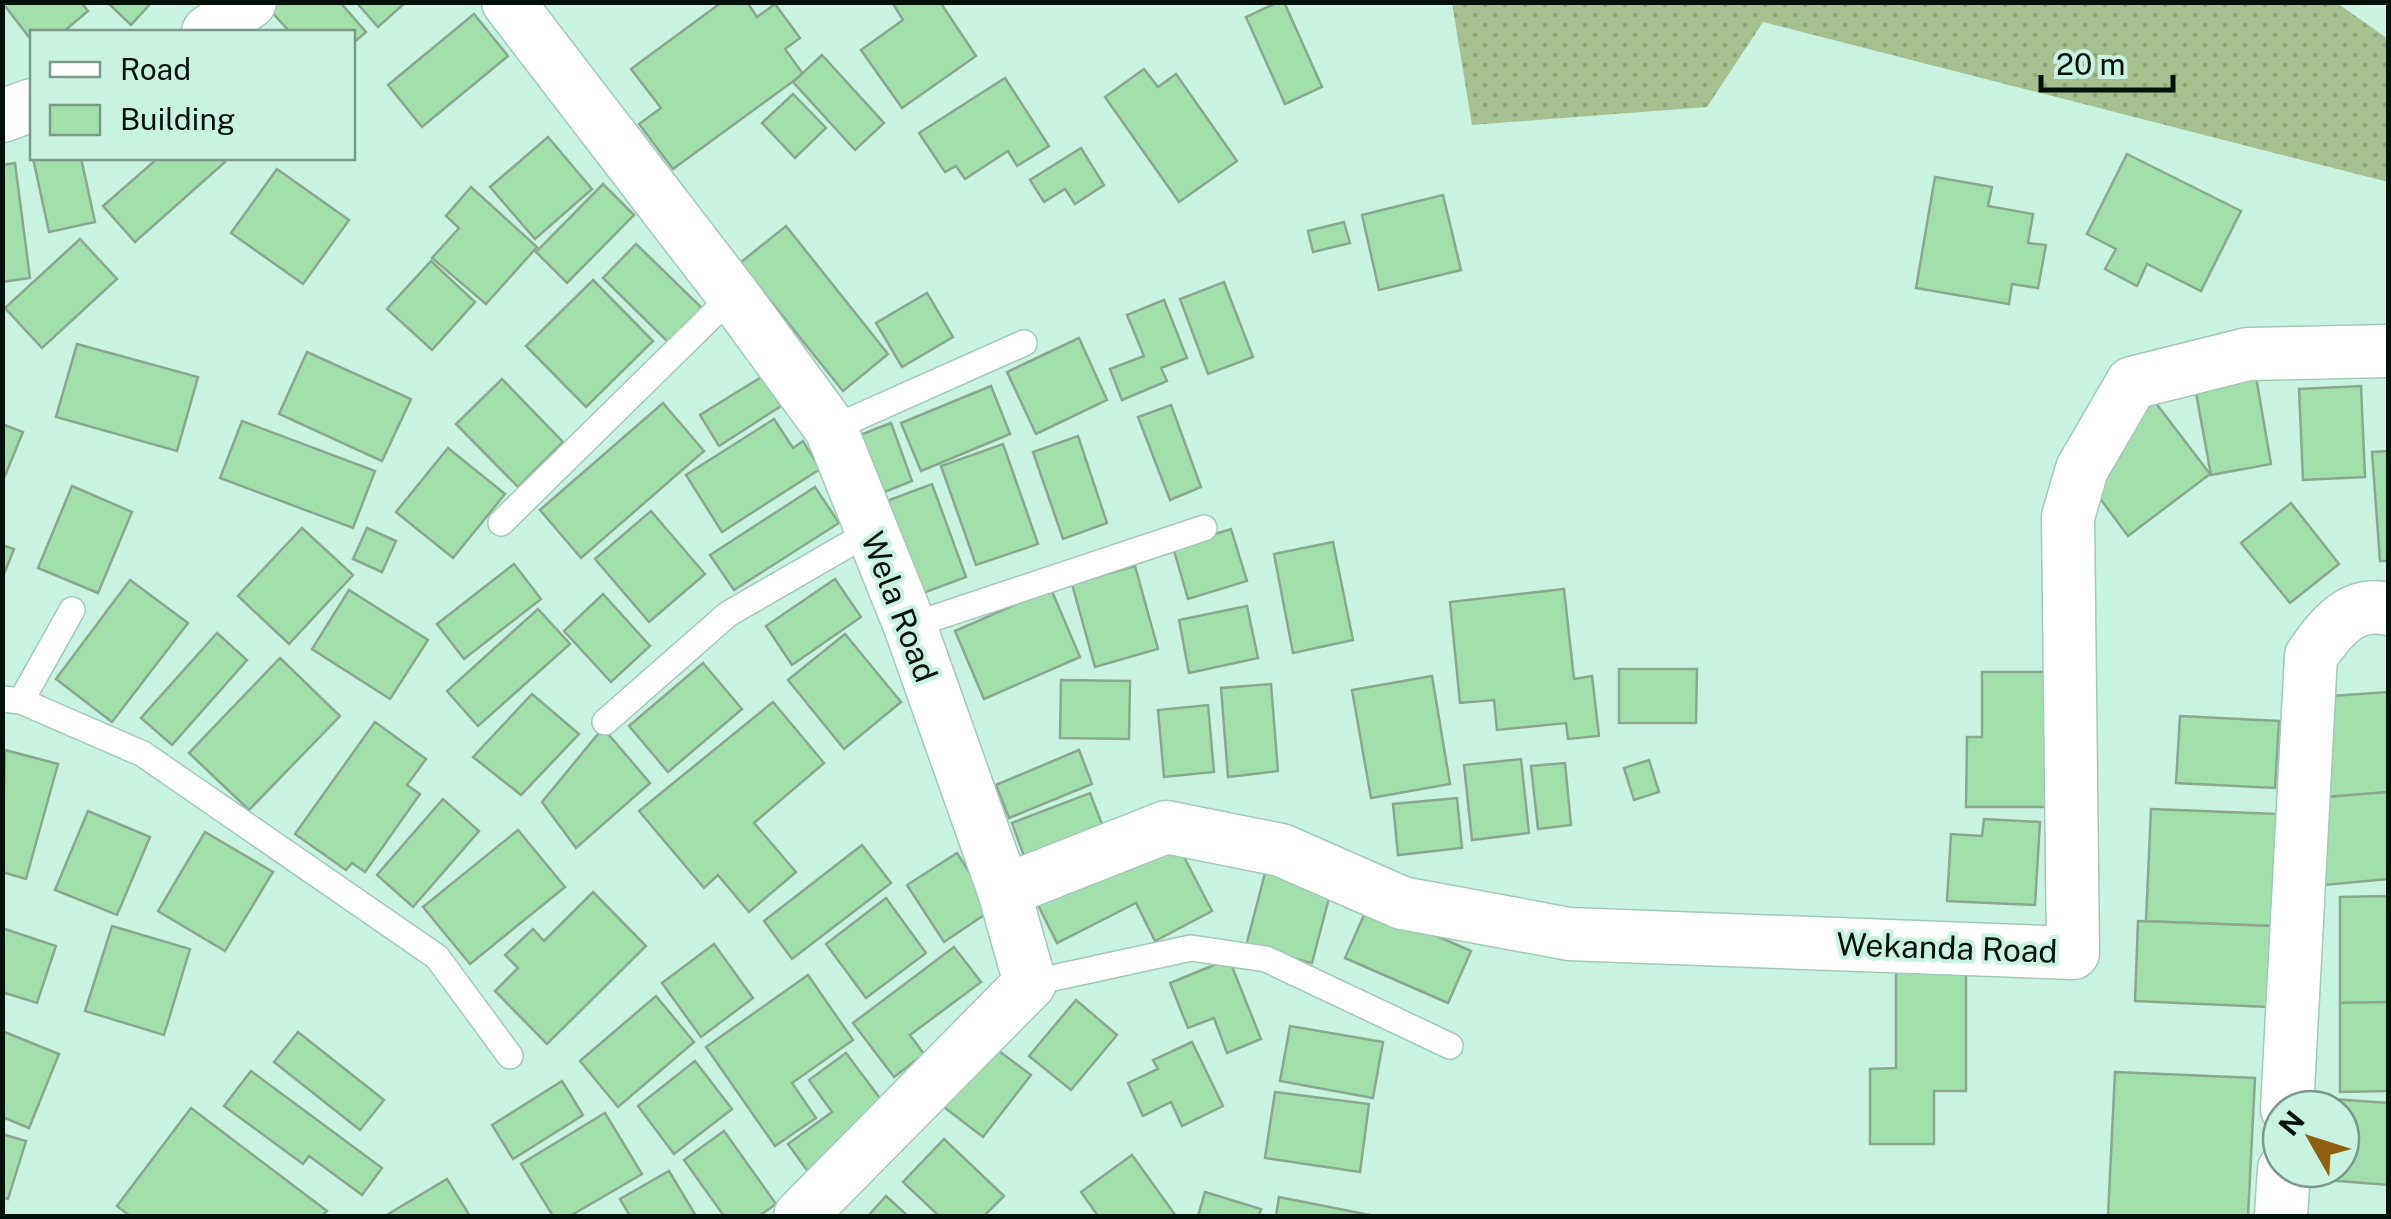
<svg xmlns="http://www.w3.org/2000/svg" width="2391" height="1219" font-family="'Public Sans',sans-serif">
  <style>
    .grass { fill: url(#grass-dots) }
    .building { fill: #a1e0aa; stroke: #8ba88f; stroke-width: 2.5 }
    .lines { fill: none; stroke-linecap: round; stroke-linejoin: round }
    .service-casing { stroke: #a0c9b8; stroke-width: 28 }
    .minor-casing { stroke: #a0c9b8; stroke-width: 55 }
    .service { stroke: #fff; stroke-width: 25 }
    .minor { stroke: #fff; stroke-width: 52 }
    .labels { text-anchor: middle; stroke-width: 8; stroke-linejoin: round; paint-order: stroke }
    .street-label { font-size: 32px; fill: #03110b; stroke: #c9f3e1 }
  </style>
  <defs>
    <pattern id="grass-dots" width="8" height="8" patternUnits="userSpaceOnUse" patternTransform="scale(2.5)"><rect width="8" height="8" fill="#a7c08f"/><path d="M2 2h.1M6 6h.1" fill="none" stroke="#8ea47a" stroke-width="1.8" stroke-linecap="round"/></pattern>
  </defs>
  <rect width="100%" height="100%" fill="#c9f3e1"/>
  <polygon class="grass" points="1452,3 2337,3 2388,39 2388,182 1763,22 1707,107 1472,125"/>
  <g class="building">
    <polygon points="2,2 81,2 88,11 63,32 32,32 32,41"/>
    <polygon points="107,2 152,2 131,25"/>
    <polygon points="278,2 340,2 366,32 352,44 352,32 290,32 270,10"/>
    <polygon points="356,2 406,2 378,27"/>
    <polygon points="722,2 747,2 757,17 775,4 800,38 785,49 803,74 673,169 639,124 661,108 631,69"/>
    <polygon points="892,2 940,2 976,56 902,108 861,50 903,20"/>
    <polygon points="1278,2 1284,2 1322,87 1285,104 1246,17"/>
    <polygon points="474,14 508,56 422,127 388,85"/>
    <polygon points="822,55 884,123 855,150 793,82"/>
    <polygon points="1144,69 1158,87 1176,74 1237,161 1179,202 1105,97"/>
    <polygon points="1005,78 1049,146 1017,166 1008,151 965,179 956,166 945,172 919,133"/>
    <polygon points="793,94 826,128 795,158 762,123"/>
    <polygon points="548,137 592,189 535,239 490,187"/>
    <polygon points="1081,148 1104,185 1075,204 1065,189 1044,202 1030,180"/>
    <polygon points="2127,154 2241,211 2201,291 2147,264 2137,286 2105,269 2116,249 2087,234"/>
    <polygon points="33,158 81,158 95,222 49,232"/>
    <polygon points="158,158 220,158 225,162 135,242 103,206"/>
    <polygon points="15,163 30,278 2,282 2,165"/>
    <polygon points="277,169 349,220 303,284 231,233"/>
    <polygon points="1935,177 1992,187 1988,206 2033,214 2028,243 2046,245 2038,288 2012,284 2009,304 1916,288"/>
    <polygon points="603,184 634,215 567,283 536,252"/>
    <polygon points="471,187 537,247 486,304 432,258 459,228 446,216"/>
    <polygon points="1443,195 1461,270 1379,290 1362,215"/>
    <polygon points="1344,222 1350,243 1313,252 1308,231"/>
    <polygon points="786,226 888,354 843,391 740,263"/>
    <polygon points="80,239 117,279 42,348 5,308"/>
    <polygon points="636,244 706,312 672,346 603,278"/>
    <polygon points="431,261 475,302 432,350 387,309"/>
    <polygon points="593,280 653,341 586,407 526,346"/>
    <polygon points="1224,282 1253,357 1208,374 1180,299"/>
    <polygon points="927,293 953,337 902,367 876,323"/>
    <polygon points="1164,300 1187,358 1161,368 1167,381 1122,400 1110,369 1144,356 1127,315"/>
    <polygon points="1079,338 1107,400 1036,434 1007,372"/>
    <polygon points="77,344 198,377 177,451 56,417"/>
    <polygon points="307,352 411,399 382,461 279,414"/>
    <polygon points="2255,371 2271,464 2211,475 2194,382"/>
    <polygon points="763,376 781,406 719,446 700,415"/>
    <polygon points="502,379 563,442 518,487 456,424"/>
    <polygon points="991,386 1010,434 921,471 901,423"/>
    <polygon points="2361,386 2365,477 2303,480 2299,389"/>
    <polygon points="2155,402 2210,474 2128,536 2087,481 2120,456 2107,438"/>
    <polygon points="663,403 704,451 581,558 540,510"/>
    <polygon points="1171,405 1201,487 1170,500 1138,417"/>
    <polygon points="774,419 793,448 803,441 820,469 722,532 686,475"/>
    <polygon points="242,421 375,471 353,528 220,478"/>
    <polygon points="891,423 912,481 869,498 847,440"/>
    <polygon points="2,424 23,432 2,483"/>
    <polygon points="1078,436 1107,523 1063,539 1033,452"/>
    <polygon points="1003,444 1038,544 976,565 941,466"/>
    <polygon points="448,448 505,494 453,558 396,512"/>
    <polygon points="2388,451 2388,561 2380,561 2372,452"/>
    <polygon points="932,484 966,577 918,595 884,502"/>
    <polygon points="72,486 132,512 98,593 38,568"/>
    <polygon points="815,487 839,523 734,590 710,555"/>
    <polygon points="2291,503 2339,564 2290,603 2241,543"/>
    <polygon points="651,511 705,574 649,622 595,559"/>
    <polygon points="302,528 353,575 289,644 238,596"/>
    <polygon points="367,528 396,541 382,572 353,559"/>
    <polygon points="1231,529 1247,581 1188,599 1173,547"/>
    <polygon points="1333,542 1353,640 1293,653 1274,554"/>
    <polygon points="2,545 14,549 2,579"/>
    <polygon points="514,564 541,599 464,659 437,624"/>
    <polygon points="1135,566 1158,649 1095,667 1072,584"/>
    <polygon points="835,579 861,617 792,665 766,626"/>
    <polygon points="130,580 188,623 112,722 56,679"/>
    <polygon points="1051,589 1080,657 984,699 955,631"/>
    <polygon points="1564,589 1574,679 1592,676 1599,736 1568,739 1566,723 1497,730 1494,700 1460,703 1450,602"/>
    <polygon points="349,590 428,640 390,699 312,649"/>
    <polygon points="603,594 650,646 611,682 564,631"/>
    <polygon points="1247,606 1258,658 1189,673 1179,620"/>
    <polygon points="538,609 570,644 478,726 447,691"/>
    <polygon points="217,633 247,660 172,745 141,718"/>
    <polygon points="845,634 901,702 844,749 788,680"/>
    <polygon points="280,658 340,716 249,810 189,753"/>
    <polygon points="703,663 742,709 668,772 629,726"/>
    <polygon points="1619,669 1697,669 1696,723 1619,723"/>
    <polygon points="1982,672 2046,672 2046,807 1966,807 1967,737 1982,737"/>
    <polygon points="1432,676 1450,784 1371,798 1352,690"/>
    <polygon points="1061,680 1130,681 1129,739 1060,738"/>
    <polygon points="1271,684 1278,771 1228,777 1221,688"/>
    <polygon points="2388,692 2388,792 2324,797 2317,697"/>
    <polygon points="532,694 579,734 521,795 473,757"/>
    <polygon points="773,702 824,763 754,823 796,872 749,912 718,875 704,888 639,811"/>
    <polygon points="1208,705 1214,772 1164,777 1158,710"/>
    <polygon points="2180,716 2279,721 2275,788 2176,783"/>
    <polygon points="375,722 426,759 407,785 420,794 365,872 352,863 346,870 295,834"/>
    <polygon points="603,728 650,783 576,848 542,802"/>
    <polygon points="5,750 58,764 26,879 2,872"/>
    <polygon points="1079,750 1092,784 1009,818 996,785"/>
    <polygon points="1521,759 1529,833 1472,840 1464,765"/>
    <polygon points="1649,760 1659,792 1634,800 1624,768"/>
    <polygon points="1565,763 1571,825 1538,829 1531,766"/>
    <polygon points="2388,792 2388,879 2324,885 2317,798"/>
    <polygon points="1090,793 1103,827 1024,856 1012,823"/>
    <polygon points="1457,798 1462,848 1398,855 1393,804"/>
    <polygon points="443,799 479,831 413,907 377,875"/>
    <polygon points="2151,809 2277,814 2272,926 2146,921"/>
    <polygon points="88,811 150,837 117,915 55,890"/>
    <polygon points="1984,819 2040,822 2035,905 1947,901 1951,834 1982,836"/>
    <polygon points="518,830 565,887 470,964 423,907"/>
    <polygon points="1170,830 1212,911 1155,941 1136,903 1057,943 1035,899"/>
    <polygon points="205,832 273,872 225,951 158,911"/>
    <polygon points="862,845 891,883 792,959 764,921"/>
    <polygon points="957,853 993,909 944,942 907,885"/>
    <polygon points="1269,858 1335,875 1312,963 1246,946"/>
    <polygon points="593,892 646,946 547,1044 495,991 518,968 505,955 533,929 544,941"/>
    <polygon points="2388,896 2388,1002 2340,1003 2340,897"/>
    <polygon points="886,898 926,953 866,998 826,944"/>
    <polygon points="1368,906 1471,951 1448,1003 1345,958"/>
    <polygon points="2138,921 2272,926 2268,1007 2135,1001"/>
    <polygon points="112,926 190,949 164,1035 85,1011"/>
    <polygon points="2,928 56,946 37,1003 2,992"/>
    <polygon points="714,944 753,998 701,1037 662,983"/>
    <polygon points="954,947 981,982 910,1035 924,1054 894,1077 853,1023"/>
    <polygon points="1229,959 1261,1039 1227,1053 1214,1018 1188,1028 1170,983"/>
    <polygon points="1896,971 1966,971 1966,1091 1934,1091 1934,1144 1870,1144 1870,1069 1896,1068"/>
    <polygon points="808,975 853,1040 792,1083 816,1118 775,1146 706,1047"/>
    <polygon points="656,996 694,1042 618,1107 580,1061"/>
    <polygon points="1076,1000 1117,1035 1071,1090 1029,1056"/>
    <polygon points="2388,1002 2388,1091 2340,1092 2340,1003"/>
    <polygon points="1290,1026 1383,1042 1373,1098 1280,1081"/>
    <polygon points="2,1031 59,1054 29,1128 2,1117"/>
    <polygon points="298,1032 384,1100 360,1130 274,1062"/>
    <polygon points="987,1042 1031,1075 983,1137 940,1104"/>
    <polygon points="1192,1042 1223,1106 1182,1126 1171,1102 1143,1116 1128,1083 1158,1069 1153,1060"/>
    <polygon points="846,1053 891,1113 809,1173 788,1144 832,1112 809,1080"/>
    <polygon points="695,1061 732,1109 674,1154 638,1106"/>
    <polygon points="251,1071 382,1168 362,1195 309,1156 303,1164 224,1106"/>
    <polygon points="2115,1072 2255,1078 2248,1216 2108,1216"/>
    <polygon points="562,1081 583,1115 513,1159 492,1125"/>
    <polygon points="1275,1092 1369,1104 1360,1172 1265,1158"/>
    <polygon points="2333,1099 2388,1103 2388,1185 2327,1180 2328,1169 2341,1169 2341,1109 2332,1109"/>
    <polygon points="191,1108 327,1211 322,1216 130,1216 117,1206"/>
    <polygon points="605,1113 642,1174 570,1216 553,1216 521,1164"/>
    <polygon points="724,1131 776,1204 759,1216 724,1216 684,1160"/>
    <polygon points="2,1134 26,1141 8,1199 2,1197"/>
    <polygon points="944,1139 1004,1196 984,1216 939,1216 903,1182"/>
    <polygon points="1132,1155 1176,1216 1098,1216 1081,1192"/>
    <polygon points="669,1171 696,1216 630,1216 620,1199"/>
    <polygon points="447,1179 470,1216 385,1216"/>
    <polygon points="1205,1192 1261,1209 1259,1216 1198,1216"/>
    <polygon points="886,1196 908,1216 868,1216"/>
    <polygon points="1279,1197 1375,1216 1276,1216"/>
  </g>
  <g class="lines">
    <g class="service-casing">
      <g id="service">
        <polyline points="831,429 1024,343"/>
        <polyline points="501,523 733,295"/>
        <polyline points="910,626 1204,528"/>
        <polyline points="2,699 21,701 143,754 437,957 510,1056"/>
        <polyline points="21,701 72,610"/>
        <polyline points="605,722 728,614 870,532"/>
        <polyline points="1030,983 1191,948 1266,959 1450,1046"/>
      </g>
    </g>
    <g class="minor-casing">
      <g id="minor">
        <polyline points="508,2 733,295 831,429 910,626 1004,891 1030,983 800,1216"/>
        <polyline points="208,32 250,2"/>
        <polyline points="2,116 32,105"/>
        <polyline points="1004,891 1166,827 1281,850 1402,903 1569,934 2073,953 2068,517 2082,469 2132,383 2248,354 2388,351"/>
        <path d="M2287,1109L2311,656C2330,629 2351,600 2388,609"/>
        <polyline points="2281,1216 2284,1169"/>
      </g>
    </g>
    <use href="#service" class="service"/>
    <use href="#minor" class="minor"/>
  </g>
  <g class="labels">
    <g class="street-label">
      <text transform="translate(899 607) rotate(69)" y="11">Wela Road</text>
      <text transform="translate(1947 948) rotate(2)" y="11">Wekanda Road</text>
    </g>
  </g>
  <rect width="2391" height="1219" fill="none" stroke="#03110b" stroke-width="10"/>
  <rect x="30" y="30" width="325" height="130" fill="#c9f3e1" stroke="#7a998b" stroke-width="2.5"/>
  <rect x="50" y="62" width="50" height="15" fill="#ffffff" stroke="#7a998b" stroke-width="2.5"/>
  <text x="120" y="80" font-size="30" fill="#03110b">Road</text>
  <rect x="50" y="105" width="50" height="30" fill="#a1e0aa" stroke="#7a998b" stroke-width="2.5"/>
  <text x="120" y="130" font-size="30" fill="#03110b">Building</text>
  <g transform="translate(2311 1139) rotate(309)"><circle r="48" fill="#c9f3e1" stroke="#7a998b" stroke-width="2.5"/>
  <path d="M0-8L18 38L0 25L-18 38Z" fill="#926110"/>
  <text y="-15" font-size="28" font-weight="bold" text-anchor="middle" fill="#03110b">N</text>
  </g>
  <path d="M2041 75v15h132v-15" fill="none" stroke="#03110b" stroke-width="5"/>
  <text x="2056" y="75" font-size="30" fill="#03110b" stroke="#c9f3e1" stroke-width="8" paint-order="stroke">20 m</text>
</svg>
